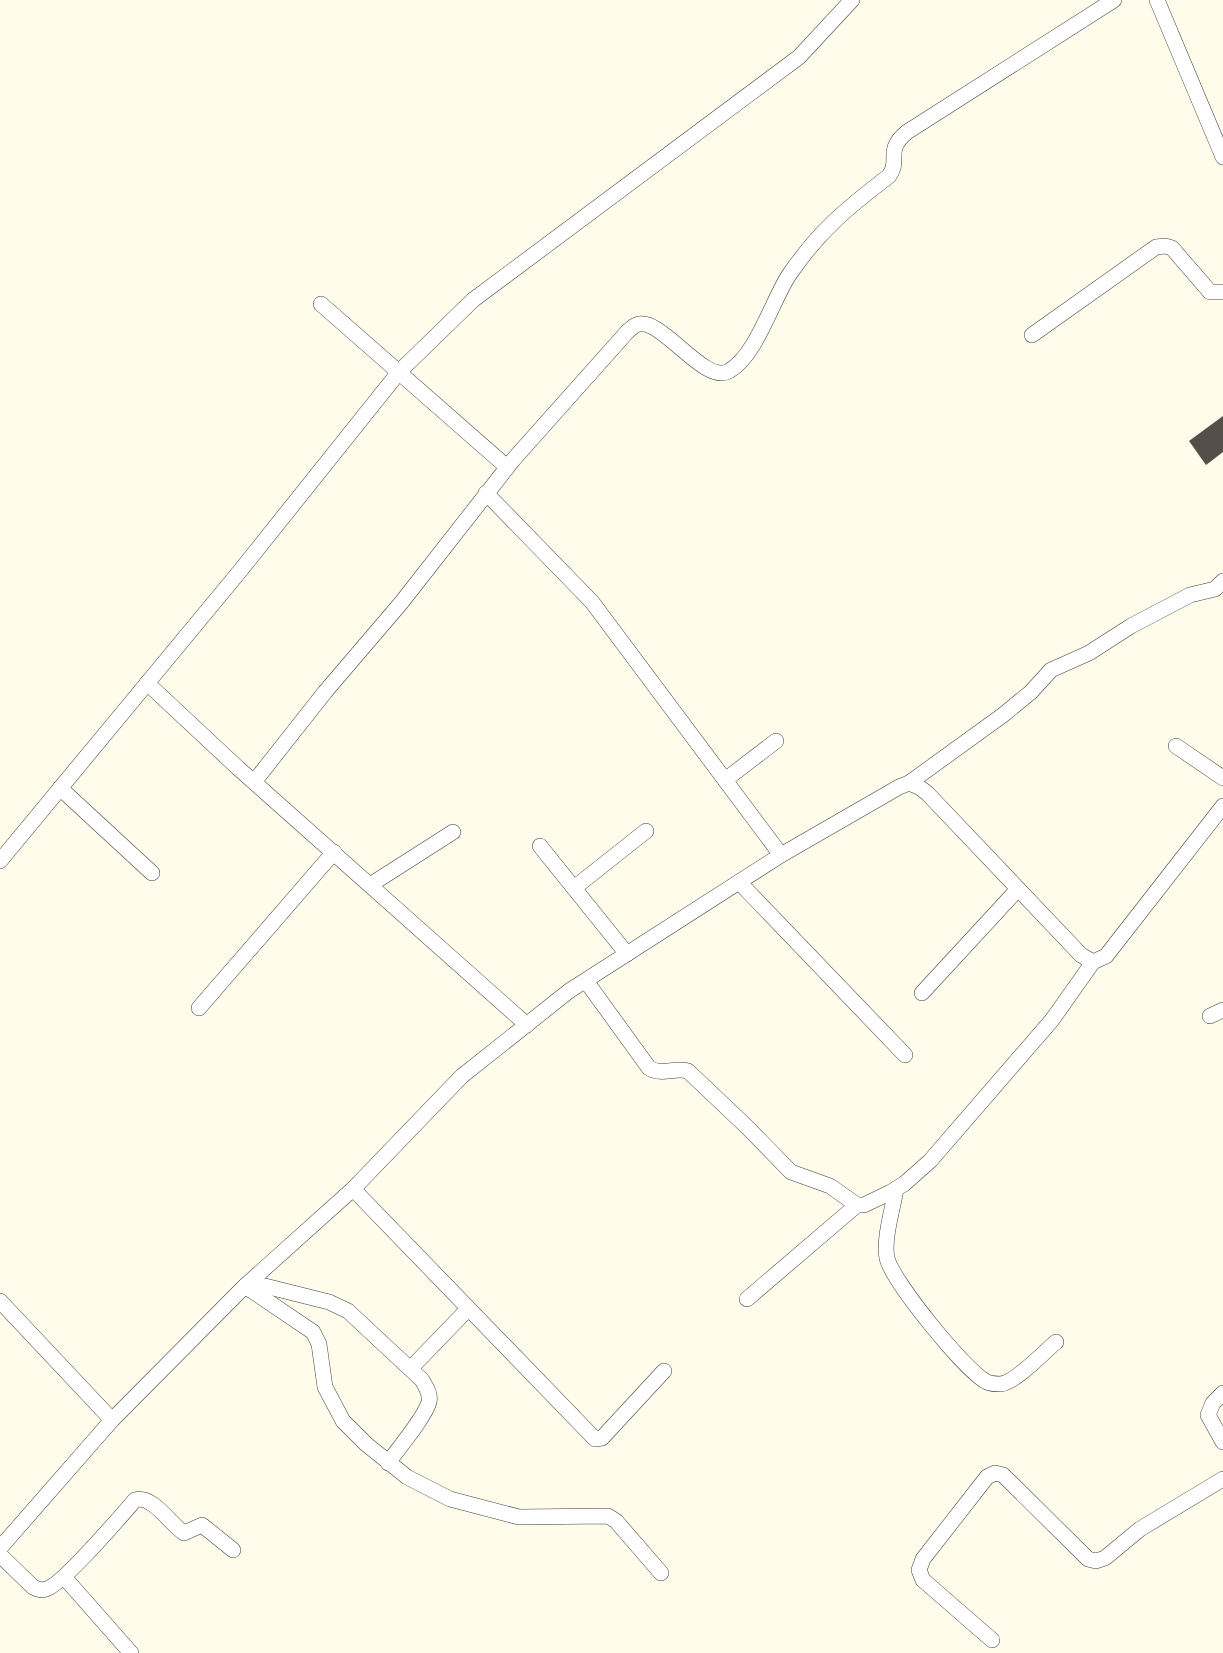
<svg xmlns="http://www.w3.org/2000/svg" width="1223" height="1653" font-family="'Noto Serif',serif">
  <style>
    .building { fill: #564e48 }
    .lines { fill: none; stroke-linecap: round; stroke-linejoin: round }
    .street-casing { stroke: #3f3f3f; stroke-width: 16 }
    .street { stroke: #fff; stroke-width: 15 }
  </style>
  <rect width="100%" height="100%" fill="#fffcec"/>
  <polygon class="building" points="1223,416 1223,452 1206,465 1189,441"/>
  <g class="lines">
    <g class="street-casing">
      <g id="street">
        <polyline points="1157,0 1223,157"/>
        <polyline points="321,304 507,467"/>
        <polyline points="1032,335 1156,247 1165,246 1172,248 1210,292 1223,292"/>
        <polyline points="486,493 592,602 781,855"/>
        <polyline points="147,683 238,768 527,1025"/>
        <polyline points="1176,746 1223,778"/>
        <polyline points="725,780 776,741"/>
        <path d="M254,782L325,692L401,603L513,460L628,331C631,329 633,326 636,325C660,314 704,386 729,371C756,356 772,301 789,275C819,231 847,208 889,176C901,160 884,151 907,132L1114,0"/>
        <polyline points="909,783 1003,715 1031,692 1051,670 1089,653 1131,626 1190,595 1215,589 1223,581"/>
        <polyline points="60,788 152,873"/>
        <polyline points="540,846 627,954"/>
        <polyline points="0,861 240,571 399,372 473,300 799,57 852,0"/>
        <polyline points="739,882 905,1055"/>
        <polyline points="370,885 453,832"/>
        <polyline points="574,888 646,831"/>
        <path d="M586,981L649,1068C662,1076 674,1067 688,1071L747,1127L791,1172L830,1186L857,1205H864L891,1192L904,1184L930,1161L1052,1020L1093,962"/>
        <polyline points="922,993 1018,889"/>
        <polyline points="199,1008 334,852"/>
        <polyline points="1210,1016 1223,1010"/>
        <polyline points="353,1189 595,1439 602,1438 664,1371"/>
        <path d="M896,1189C893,1208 883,1240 887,1258C892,1281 967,1373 987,1382C991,1384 997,1384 1001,1384C1016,1382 1043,1353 1056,1342"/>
        <polyline points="245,1286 313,1332 319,1344 325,1387 343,1421 366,1444 407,1477 450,1499 519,1517 608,1516 616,1521 661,1573"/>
        <path d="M251,1290L265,1286L329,1302L348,1311L422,1380C426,1387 431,1394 429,1402C425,1417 398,1449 388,1463"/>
        <polyline points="747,1299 857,1205"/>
        <polyline points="0,1301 112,1420"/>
        <polyline points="411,1368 468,1309"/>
        <polyline points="1223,1393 1213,1403 1208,1415 1223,1442"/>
        <polyline points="0,1548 112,1420 245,1286 353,1189 462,1076 569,991 781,855 899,787 909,783 919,787 927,793 1081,955 1093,962 1106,956 1223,806"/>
        <path d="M0,1555L33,1587C37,1589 41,1591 46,1589C61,1586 121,1516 135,1500C152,1494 170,1524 184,1533L202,1525L233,1550"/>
        <polyline points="64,1577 131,1653"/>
        <polyline points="992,1640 923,1580 919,1570 923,1559 987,1477 995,1473 1003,1475 1088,1559 1096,1561 1105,1558 1140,1529 1223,1479"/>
      </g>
    </g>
    <use href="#street" class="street"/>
  </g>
</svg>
